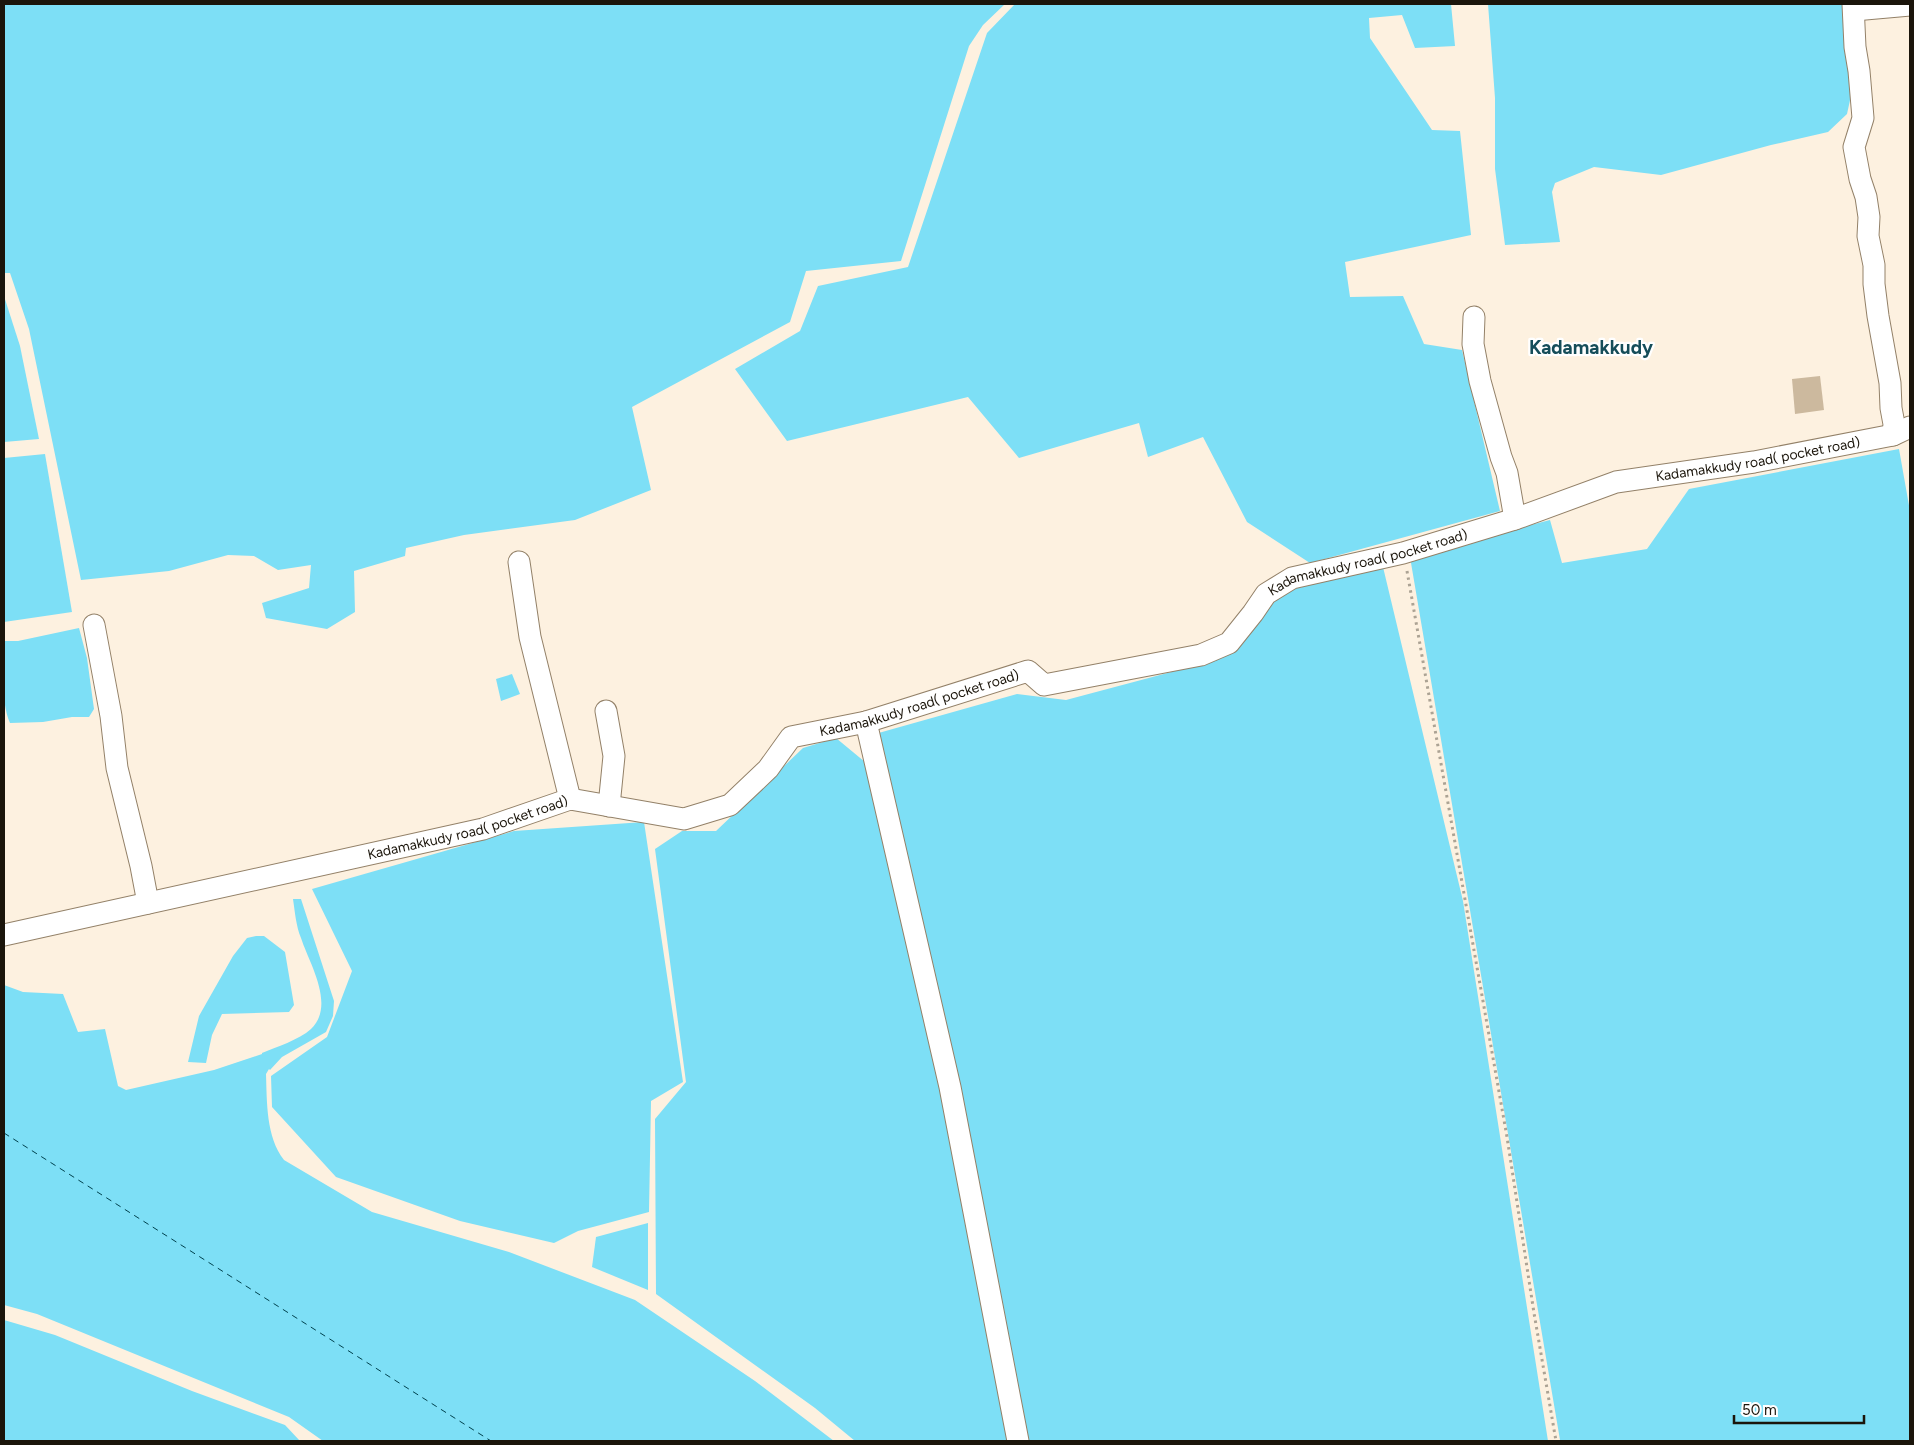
<svg xmlns="http://www.w3.org/2000/svg" width="1914" height="1445" font-family="Figtree,sans-serif">
  <style>
    .water { fill: #7ddff6 }
    .lines { fill: none; stroke-linecap: round; stroke-linejoin: round }
    .ferry { stroke: #01424e; stroke-width: 1; stroke-dasharray: 6 5; stroke-linecap: butt }
    .building { fill: #ccb99e }
    .minor-casing { stroke: #938168; stroke-width: 23 }
    .path { stroke: #aca394; stroke-width: 3; stroke-dasharray: 2.5 4; stroke-linecap: butt }
    .minor { stroke: #fff; stroke-width: 21 }
    .labels { text-anchor: middle; stroke-width: 4.5; stroke-linejoin: round; paint-order: stroke }
    .street-label { font-size: 14px; fill: #1b150b; stroke: #fff }
    .district-label { font-size: 19px; font-weight: bold; fill: #154d59; stroke: #fff }
  </style>
  <rect width="100%" height="100%" fill="#fdf1e0"/>
  <g class="water">
    <polygon points="4,4 1005,4 983,25 969,46 901,261 806,271 790,322 632,407 651,490 575,520 464,535 406,548 405,556 354,571 355,612 327,629 266,618 262,603 309,588 311,565 278,570 254,556 228,555 169,571 81,580 29,329 10,273 4,273"/>
    <polygon points="1015,4 1451,4 1455,46 1415,48 1402,15 1369,18 1370,38 1432,130 1460,131 1471,235 1345,262 1350,297 1403,296 1424,344 1462,350 1500,511 1310,563 1247,522 1203,437 1148,457 1139,423 1019,458 968,397 787,441 735,369 800,331 818,286 908,267 987,33"/>
    <polygon points="1488,4 1843,4 1852,91 1847,114 1828,132 1771,145 1661,175 1594,167 1555,183 1552,192 1560,242 1505,245 1495,169 1495,98"/>
    <polygon points="4,296 20,346 39,439 4,442"/>
    <polygon points="1899,449 1910,511 1910,1441 1562,1441 1560,1440 1410,557 1550,520 1562,563 1647,549 1689,489"/>
    <polygon points="45,454 72,612 4,622 4,458"/>
    <polygon points="1383,567 1463,901 1548,1441 1024,1441 875,734 1017,694 1066,700 1175,671 1240,645 1282,592"/>
    <path d="M79,628L87,658L94,709L89,717H72L43,722L10,723C0,699 4,667 4,641H18Z"/>
    <polygon points="512,674 520,694 501,701 496,679"/>
    <polygon points="836,738 865,762 938,1046 1010,1441 855,1441 815,1408 656,1294 655,1119 686,1082 655,849 682,831 716,831 803,748"/>
    <polygon points="644,822 683,1082 651,1101 649,1212 578,1231 554,1243 460,1221 336,1177 272,1107 271,1076 327,1037 352,971 312,889 514,831"/>
    <path d="M293,899H301L334,1001L333,1016L326,1032L282,1057L270,1070L269,1069L266,1074C267,1102 266,1137 284,1160L372,1212L509,1252L635,1300L755,1381L834,1441H323L289,1417L37,1314L4,1305V985L23,992L63,994L78,1032L105,1029L118,1086L126,1090L214,1070L262,1054V1053C276,1047 299,1040 311,1029C336,1005 309,963 301,938C296,926 295,912 293,899Z"/>
    <polygon points="256,936 264,936 285,952 294,1005 289,1012 222,1014 212,1035 206,1063 188,1062 199,1016 233,956 247,938"/>
    <polygon points="648,1223 648,1290 592,1267 596,1237"/>
    <polygon points="4,1320 55,1335 192,1391 285,1425 300,1441 4,1441"/>
  </g>
  <g class="lines">
    <polyline class="ferry" points="4,1133 491,1441"/>
  </g>
  <polygon class="building" points="1820,376 1824,410 1795,414 1792,379"/>
  <g class="lines">
    <g class="minor-casing">
      <g id="minor">
        <polyline points="1853,4 1855,47 1859,71 1863,118 1854,147 1860,179 1866,197 1869,217 1868,236 1874,265 1874,284 1878,316 1890,383 1891,408 1894,424 1893,435"/>
        <polyline points="1854,10 1910,5"/>
        <polyline points="1474,317 1473,344 1480,381 1501,457 1507,473 1515,519"/>
        <polyline points="519,562 530,637 570,799"/>
        <polyline points="94,625 111,716 117,768 141,866 148,903"/>
        <polyline points="606,711 614,756 609,806"/>
        <polyline points="866,722 950,1087 1018,1441"/>
        <path id="s1" d="M4,935L483,829L570,799L684,819L730,805L768,769L791,737L866,722L1028,671L1044,685L1201,655L1229,643L1253,613L1266,594L1292,578L1403,553L1515,519L1616,482L1754,462L1893,435L1910,427"/>
      </g>
    </g>
    <polyline class="path" points="1407,571 1507,1137 1534,1313 1556,1441"/>
    <use href="#minor" class="minor"/>
  </g>
  <g class="labels">
    <g class="street-label">
      <text dy="5" stroke="none"><textPath href="#s1" startOffset="1870">Kadamakkudy road( pocket road)</textPath></text>
      <text dy="5" stroke="none"><textPath href="#s1" startOffset="1465">Kadamakkudy road( pocket road)</textPath></text>
      <text dy="5" stroke="none"><textPath href="#s1" startOffset="971">Kadamakkudy road( pocket road)</textPath></text>
      <text dy="5" stroke="none"><textPath href="#s1" startOffset="476">Kadamakkudy road( pocket road)</textPath></text>
    </g>
    <g class="district-label">
      <text x="1591" y="354">Kadamakkudy</text>
    </g>
  </g>
  <rect width="1914" height="1445" fill="none" stroke="#1b150b" stroke-width="10"/>
  <path d="M1734 1415v8h130v-8" fill="none" stroke="#1b150b" stroke-width="2.5"/>
  <text x="1742" y="1415" font-size="15" fill="#1b150b" stroke="#ffffff" stroke-width="4" paint-order="stroke">50 m</text>
</svg>
